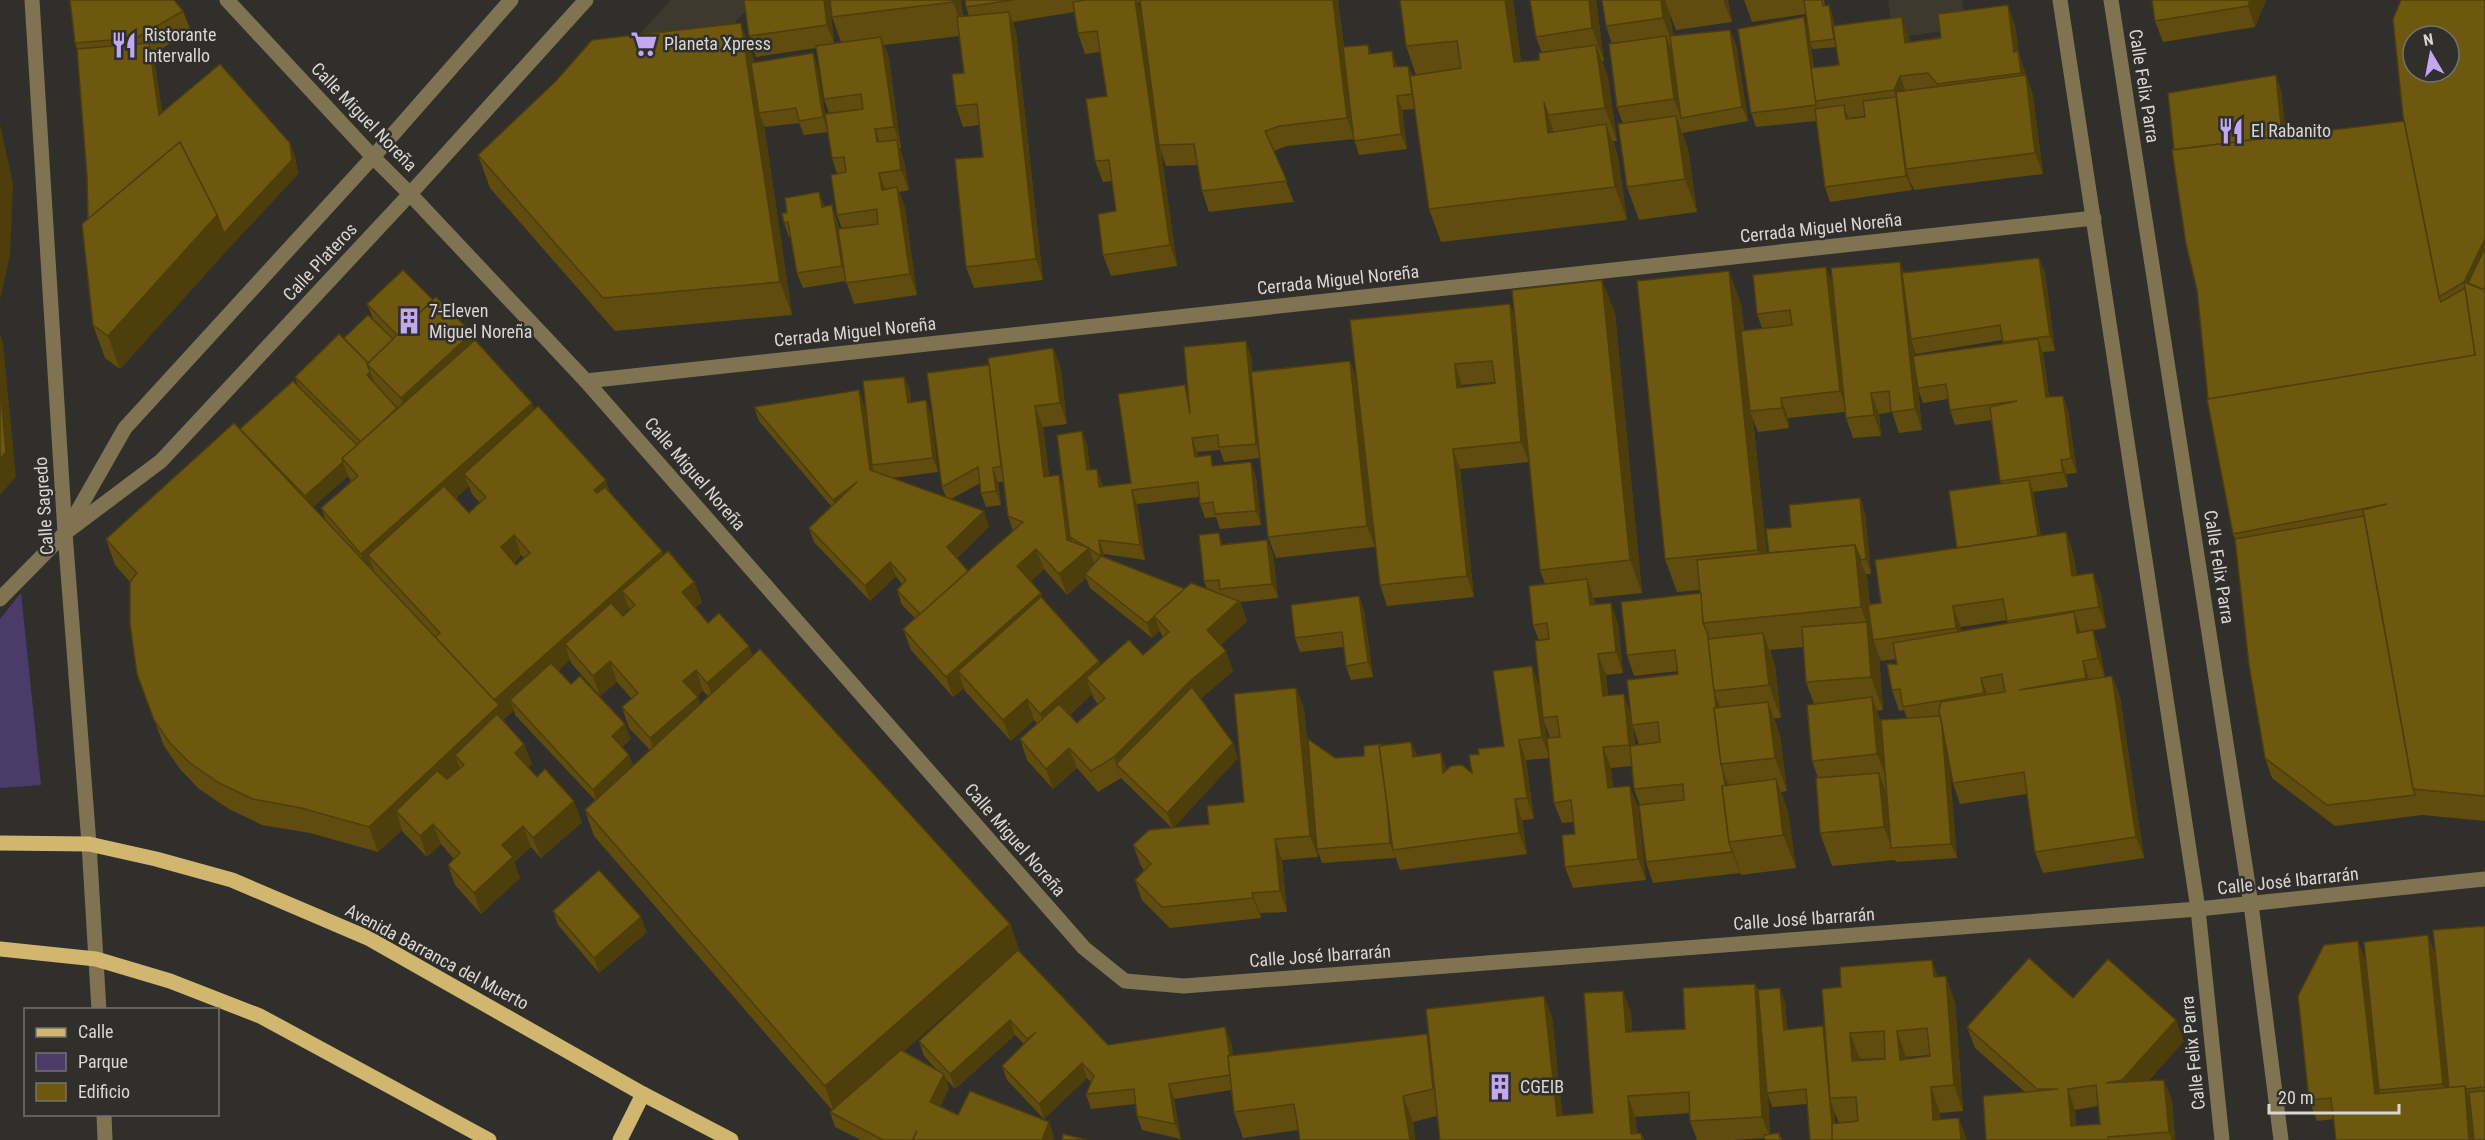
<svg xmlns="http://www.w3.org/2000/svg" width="2485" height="1140" font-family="'Roboto Condensed',sans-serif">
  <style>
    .built { fill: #3d392e }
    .green { fill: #4b3b69 }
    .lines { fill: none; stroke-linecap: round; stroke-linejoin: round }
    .minor { stroke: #807352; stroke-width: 15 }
    .major { stroke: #d0b66f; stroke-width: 15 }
    .wall { fill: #5f4c0e; fill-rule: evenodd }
    .shaded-wall { fill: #4d3e0b }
    .building { fill: #6e5810; stroke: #4d3e0b; stroke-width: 1.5; fill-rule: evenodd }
    .labels { text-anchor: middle; stroke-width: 5; stroke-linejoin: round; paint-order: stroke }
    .poi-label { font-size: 18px; fill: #d8d7d4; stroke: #312f2b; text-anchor: start }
    .street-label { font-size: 18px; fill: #d8d7d4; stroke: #312f2b }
  </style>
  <rect width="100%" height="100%" fill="#312f2b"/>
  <g class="built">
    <polygon points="671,0 747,0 748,9 700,56 604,73"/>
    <polygon points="1888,0 1962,0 1966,28 1893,38"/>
  </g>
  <polygon class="green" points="21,593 41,785 0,788 0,619"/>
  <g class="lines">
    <g class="minor">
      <polyline points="32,0 65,533 89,844 99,1010"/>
      <polyline points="227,0 373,157 410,194 586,381 1084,948 1125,981 1184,986 2198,909 2485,879"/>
      <polyline points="2060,0 2198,909 2222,1140"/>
      <polyline points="2111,0 2251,904 2281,1140"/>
      <polyline points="586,381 2094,218"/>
      <polyline points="68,528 125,428 373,157 511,0"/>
      <polyline points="0,599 65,533 161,461 410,194 586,0"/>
      <polyline points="104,1114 105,1140"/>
    </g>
    <g class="major">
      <polyline points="0,843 89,844 156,859 232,880 368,938 643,1094 731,1140"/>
      <polyline points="0,949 96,959 170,981 260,1016 489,1140"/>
      <polyline points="620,1140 643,1094"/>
    </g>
  </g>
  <g class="wall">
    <path d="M829,0L834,43L841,42L832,17L961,0L963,16H969L966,7L965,0H1338L1344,47L1368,45L1371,54L1397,67L1408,66L1412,75H1416L1406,46L1513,0L1521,62L1539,60L1542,53L1536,37L1530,0H1596L1604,61H1602L1608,78L1617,141H1613L1618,157L1627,220L1441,242L1429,209L1415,109L1402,110L1407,149L1359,155L1354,139L1287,146L1274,151L1294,202L1209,212L1202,191L1198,165L1166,166L1161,151L1177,266L1111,276L1103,255L1116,211L1112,181L1103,182L1095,161L1107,96L1100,52L1085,54L1078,33L1074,12L1013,22L1016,32L1043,280L974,288L966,267L983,157L979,125L963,127L956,106L964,73L959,36L884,45L889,58L901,148H899L904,161L909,190L899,192L905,208L917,295L854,304L846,281L803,288L797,273L791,237H789L784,223L825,207L837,220L839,229H842L837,215V174L832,158L828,132L804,135L799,123L765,127L764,125L792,315L615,331L490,188L478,155L753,56L754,62L826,114L829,113L824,99L816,48L756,57L749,36ZM1141,2L1142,14L1138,3Z"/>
    <polygon points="1602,0 1728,0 1732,22 1676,30 1670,14 1673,36 1730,30 1736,45 1748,121 1682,133 1688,149 1697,212 1639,220 1627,187 1623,124 1617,107 1612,44 1606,26"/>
    <path d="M1744,0H1824L1825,6L1832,13L1834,26L1909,38L1910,42L2015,25L2019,54L2033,96L2043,174L1914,190L1910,181L1912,190L1830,202L1825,187L1816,121L1756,127L1751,113L1808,27L1806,14L1752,22ZM1811,46L1813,49L1836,47L1839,65L1814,68ZM1865,116V117L1849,119V118Z"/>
    <polygon points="2152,0 2266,0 2255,27 2163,42 2155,21"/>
    <polygon points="2485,0 2485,821 2422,815 2335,826 2272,778 2265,758 2235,539 2233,534 2197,290 2174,150 2281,90 2286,136 2404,121"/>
    <polygon points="183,11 191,31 153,54 154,58 162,112 290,143 295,157 298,174 229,248 120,369 105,358 93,325 87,176 77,49 75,43"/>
    <path d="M1900,262L1904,273L2045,272L2055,351L2043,352L2049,397L2063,396L2068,411L2077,473L2066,474L2068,487L2033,492L2041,536L2066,532L2073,553L2077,575L2101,594L2106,628L2081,632L2093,630L2100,651L2105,677L2112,676L2120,697L2144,858L2043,873L2035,852L2027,794L1960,804L1953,783L1949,765L1957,858L1896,862L1895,860L1832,866L1820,833L1818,778L1812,761L1814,704L1806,682L1803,647L1770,650L1775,666L1781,718H1774L1780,736L1787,791L1781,792L1788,812L1796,868L1741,875L1739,869L1740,873L1653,883L1646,862L1640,805L1634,789L1632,766L1611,768L1613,788L1638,807L1646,880L1573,888L1565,867L1575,834L1574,822L1562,823L1554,803L1549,758L1526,760L1534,819L1522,820L1527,854L1400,870L1395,856V858L1322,863L1317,849L1335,758L1364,756L1383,745L1411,742L1417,756L1447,770L1472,773L1479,754L1504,746L1540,686L1539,641L1533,625L1545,584L1540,570L1529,462L1460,469L1474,597L1387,606L1380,585L1367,472L1375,547L1276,558L1268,537L1260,458L1224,462L1220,450L1197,452L1198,457L1215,466L1256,477L1261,525L1220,529L1216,517L1205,518L1200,504L1199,497L1137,504L1145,560L1104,554V557L1185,589H1207L1204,581L1224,544L1267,540L1273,554L1278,598L1240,602L1247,621L1220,645L1233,671L1200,699L1238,758L1173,828L1209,824L1244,802L1304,708L1318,857L1282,860L1287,912L1260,913L1261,918L1170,928L1142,900L1135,880L1144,870L1141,866L1133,845L1172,828L1121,778L1098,792L1077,768L1053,789L1027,760L1020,739L1037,723L1034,720L1011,741L965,691L964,688L953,697L911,650L903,629L915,618L902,605L897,590L902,584L896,576L870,601L814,542L809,528L831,506L759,421L754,407L864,404L870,446L904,377L910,391L911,402L926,400L931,415L938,472L892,478L946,497L942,487L989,365L1053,348L1061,369L1067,424L1043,427L1049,477L1064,489L1082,431L1087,445L1090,469L1102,483L1103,486L1131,483L1188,393L1251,355L1252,371L1350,361L1356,378L1514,315L1615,313L1642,593L1594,598L1595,604L1618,623L1623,673L1606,675L1608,696L1631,713L1678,674V671L1634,676L1627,655L1701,593L1700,590L1677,592L1665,559L1741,304L1744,331L1762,328L1757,314L1826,267L1833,285ZM2002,340L2003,344L1915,356L1914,349L1916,354ZM1495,382V383L1462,387V385ZM1918,389L1923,403L1948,399L1950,410L1955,425L1991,420L2001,484L1957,548L1881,603L1870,605L1867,578L1866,574H1871L1865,513L1860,498L1791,527L1769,553L1767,554L1753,419L1758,432L1789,428L1788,418L1845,412L1846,418L1853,438L1881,436L1879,414L1892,412L1899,433L1922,430ZM998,482H1003L1008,516L1013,531L968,571L957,558L989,526L951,499L980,483L981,493L986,507L1001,505ZM1044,569L1067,595L1086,578L1090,588L1152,638L1160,631L1163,638L1143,655L1101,666L1099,661L1043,599L1031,581ZM2007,620L2008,624L1961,631V627ZM1879,656L1881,661L1896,659L1897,664L1892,690L1899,711L1904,710L1907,718L1881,722L1876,711L1883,710ZM1092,694L1094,699L1098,704L1077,723L1070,715ZM1545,723L1550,738L1548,748ZM1633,726L1639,745H1635Z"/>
    <path d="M433,300L472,333L475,341L534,410L662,551L663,555L694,582L702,602L695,608L708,623L749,646L752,656L1010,924L1019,950V951L1108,1045L1231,1042L1233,1055L1429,1039L1544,996L1552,1017L1562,1115L1593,1113L1631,1012L1632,1032L1685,1029L1755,984L1758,990L1785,1002L1787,1029L1825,1032L1938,977L1955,1002L1963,1111L1940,1113V1120L1810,1140L1807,1104L1772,1107L1768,1095L1770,1134L1779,1133L1782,1140H1765V1138L1732,1140H1697L1690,1121V1113L1635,1117L1637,1133H1641L1644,1140H1440L1437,1116L1413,1122L1415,1140H1300L1298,1130L1243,1138L1234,1112L1231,1090L1174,1099L1181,1139L1142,1130L1137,1116L1136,1104L1091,1109L1086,1094L1091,1082L1087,1078L1044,1119L1007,1080L1002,1066L1024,1044L1015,1035L955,1089L945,1078L949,1088L940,1107L958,1115L1049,1122L1054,1137L1053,1140H861L835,1127L830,1112L832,1110L594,836L585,810L595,800L515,715L514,710L504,719L505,723L524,744L532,764L528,767L582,822L541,858L531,847L514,862L520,878L481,914L455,885L448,865L454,859L441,844L427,857L403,832L402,830L378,852L310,833L262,825L229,809L199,789L180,769L164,746L137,674L130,582L115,565L106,539L240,429L298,386L295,377L344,338L390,337L373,319L367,304ZM348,476L351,481L321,508L326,520L313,507ZM469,486L472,494L480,503L469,513L456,498ZM521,555L524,558L516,565L514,563ZM629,608V610L623,616L622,615ZM570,660L572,664L600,696L617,682L632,699L622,707L629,728L650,750L633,765L622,747L631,739L571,684L558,671ZM703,691L708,696L700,704L697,696ZM997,969L919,1041L924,1056L938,1071L904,1051ZM1930,1055V1056L1907,1059L1906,1057ZM1885,1058V1059L1860,1060V1059ZM1834,1111L1839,1123L1835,1124Z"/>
    <polygon points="1359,596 1364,611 1373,677 1351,680 1346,666 1344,647 1300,652 1295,638"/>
    <polygon points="553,911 647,932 599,973 558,925"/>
    <polygon points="2485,926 2485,1140 2334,1119 2317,1121 2309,1100 2366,962 2436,956"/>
    <path d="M2073,998L2184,1041L2148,1081L2172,1100L2175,1140H1986L2025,1092L1975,1048L1967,1027ZM2098,1106L2100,1124L2076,1126L2075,1110Z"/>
  </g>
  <g class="shaded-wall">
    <polygon points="824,0 829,0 835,46 827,25"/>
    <polygon points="953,0 961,0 965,35 953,2"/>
    <polygon points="1135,0 1137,0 1142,14 1159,145 1161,151 1177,266 1170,245"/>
    <polygon points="1333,0 1338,0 1355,139 1347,118"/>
    <polygon points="1505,0 1513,0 1526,96 1514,62"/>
    <polygon points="1589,0 1596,0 1604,61 1592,28"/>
    <polygon points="1661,0 1665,0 1670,14 1675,51 1663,18"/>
    <polygon points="1723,0 1728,0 1732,22"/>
    <polygon points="2250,0 2266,0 2255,27 2248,6"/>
    <polygon points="1829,5 1832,13 1837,47 1834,39"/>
    <polygon points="2008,5 2015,25 2019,54 2033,96 2043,174 2035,153 2028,91 2014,52"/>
    <polygon points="1009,12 1016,32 1043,280 1036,259"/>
    <polygon points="1804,17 1809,32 1810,42 1811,46 1819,100 1816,101"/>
    <polygon points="1902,17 1909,38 1912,64 1905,43"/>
    <polygon points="741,23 753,56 762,113 759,113 764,125 792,315 780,282"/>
    <polygon points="1730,30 1736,45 1748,121 1742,107"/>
    <polygon points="1666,36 1678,70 1681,118 1674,99"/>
    <polygon points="881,37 889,58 901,148 894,127"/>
    <polygon points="149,43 154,58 165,129 159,115"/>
    <polygon points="1596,45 1608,78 1617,141 1605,108"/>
    <polygon points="1392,51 1397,66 1399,82 1394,67"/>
    <polygon points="813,53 818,68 828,132 823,117"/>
    <polygon points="1408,66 1413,80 1417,109 1412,94"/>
    <polygon points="2276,75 2281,90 2288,155 2282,140"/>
    <polygon points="1900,76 1908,97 1906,169 1910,181 1912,190 1906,176 1896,97 1894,90"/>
    <polygon points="1397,96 1402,110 1407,149 1401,134"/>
    <polygon points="1544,102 1548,115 1557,142 1548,133"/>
    <polygon points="1844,105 1849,120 1846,119"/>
    <polygon points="1676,116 1688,149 1697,212 1685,179"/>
    <polygon points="0,124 13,184 10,255 0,300"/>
    <polygon points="1606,124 1618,157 1627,220 1615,187"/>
    <polygon points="875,129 883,150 877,142"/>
    <polygon points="897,140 904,161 909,190 901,170"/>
    <polygon points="290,143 295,157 298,174 229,248 120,369 108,336 217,215"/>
    <polygon points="879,173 887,194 882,190"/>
    <polygon points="897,187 905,208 917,295 910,274"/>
    <polygon points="819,192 825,207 822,207"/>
    <polygon points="832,205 837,220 848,281 842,266"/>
    <polygon points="2485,239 2485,284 2466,287 2464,282"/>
    <polygon points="2039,258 2045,272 2055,351 2050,336"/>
    <polygon points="1900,262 1907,282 1911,339 1914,349 1922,430 1915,409"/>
    <polygon points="1826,267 1834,287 1847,412 1840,391"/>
    <polygon points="1729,271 1741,304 1752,411 1750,411 1753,419 1770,583 1758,550"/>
    <polygon points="1602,280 1615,313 1642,593 1630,560"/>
    <polygon points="1510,304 1518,324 1529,462 1521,442"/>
    <polygon points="472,333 481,359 410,424 401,398"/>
    <polygon points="0,334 3,343 16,477 0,495"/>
    <polygon points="2038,339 2043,353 2051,412 2046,397"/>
    <polygon points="1246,341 1251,355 1261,458 1256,444"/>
    <polygon points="1053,348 1061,369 1067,424 1060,403"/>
    <polygon points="1350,361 1357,382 1375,547 1367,526"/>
    <polygon points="1455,364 1462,385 1465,408 1457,388"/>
    <polygon points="370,372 376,386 367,375"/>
    <polygon points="904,377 910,391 913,417 908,403"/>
    <polygon points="859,390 864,404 875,484 870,470"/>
    <polygon points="1871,393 1879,414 1881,436 1874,415"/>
    <polygon points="2063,396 2068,411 2077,473 2071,458"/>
    <polygon points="1781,398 1788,418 1789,428 1782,408"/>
    <polygon points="926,400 931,415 938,472 933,458"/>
    <polygon points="532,403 540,424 464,474 469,486 378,566 368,555 374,570 369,574 361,554"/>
    <polygon points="1035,406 1043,427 1052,498 1044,477"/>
    <polygon points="1082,431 1087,445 1092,484 1087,470"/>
    <polygon points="1192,438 1197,452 1200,472 1195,457"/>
    <polygon points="1453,449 1460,469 1474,597 1467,576"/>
    <polygon points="2061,460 2066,474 2068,487 2063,472"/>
    <polygon points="343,462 348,476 310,510 305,496"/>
    <polygon points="1251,462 1256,477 1261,525 1256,511"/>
    <polygon points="993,468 998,482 1001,505 996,491"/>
    <polygon points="1097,469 1102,483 1105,501 1099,487"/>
    <polygon points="1059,475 1067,496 1070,537 1072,542 1067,540"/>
    <polygon points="606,480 613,500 602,510 594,490"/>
    <polygon points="2029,480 2034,495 2044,556 2039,542"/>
    <polygon points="857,482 839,515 833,500"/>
    <polygon points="1132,490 1137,504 1145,560 1140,545"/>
    <polygon points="1860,498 1865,513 1871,574 1866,559"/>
    <polygon points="984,511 989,526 952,562 947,547"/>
    <polygon points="2066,532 2073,553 2080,597 2072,576"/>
    <polygon points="1219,533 1224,547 1221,545"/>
    <polygon points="514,535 521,555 508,567 501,547"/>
    <polygon points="1099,540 1104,554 1106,570 1101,556"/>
    <polygon points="1267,540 1273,554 1278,598 1272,584"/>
    <polygon points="1855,545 1867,578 1873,638 1879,656 1883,710 1871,677 1867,624 1861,607"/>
    <polygon points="1089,548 1096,569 1085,574 1086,578 1067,595 1059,574"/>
    <polygon points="1036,549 1044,569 1025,587 1017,566"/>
    <polygon points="662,551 670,572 622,591 629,608 575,656 565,644 570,660 517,708 510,700 514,710 504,719 508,731 464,765 455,755 462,774 396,811 402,830 378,852 369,827 493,701"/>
    <polygon points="890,562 896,576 870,601 865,586"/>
    <polygon points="2093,573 2101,594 2106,628 2099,607"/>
    <polygon points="1587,579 1594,600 1598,626 1590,605"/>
    <polygon points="694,582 702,602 689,613 682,592"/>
    <polygon points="1041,593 1048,614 958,671 964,688 953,697 946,677"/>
    <polygon points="1359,596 1364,611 1373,677 1368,662"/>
    <polygon points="1239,601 1247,621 1214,651 1207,630"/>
    <polygon points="1611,603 1618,623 1623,673 1616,652"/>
    <polygon points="1953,606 1961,627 1964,649 1956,628"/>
    <polygon points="2074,612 2081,633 2077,633"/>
    <polygon points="1155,617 1160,631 1152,638 1147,623"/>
    <polygon points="2093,630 2100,651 2105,679 2098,658"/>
    <polygon points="1763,633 1775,666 1781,718 1769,685"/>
    <polygon points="749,646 756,667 715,703 707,683"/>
    <polygon points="1226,651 1233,671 1197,701 1116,764 1121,778 1114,757 1190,681"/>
    <polygon points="1598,654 1606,675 1610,717 1603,696"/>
    <polygon points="610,661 617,682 600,696 593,676"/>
    <polygon points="1099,661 1106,681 1086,678 1092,694 1048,734 1040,714"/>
    <polygon points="2083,661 2090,682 2093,699 2086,678"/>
    <polygon points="1532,666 1540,687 1543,718 1545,723 1550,758 1542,737"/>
    <polygon points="696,670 703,691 691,702 683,681"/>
    <polygon points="2112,676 2120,697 2144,858 2136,837"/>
    <polygon points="1981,678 1989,699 1991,714 1984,693"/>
    <polygon points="1296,688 1304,708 1318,857 1310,836"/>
    <polygon points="1714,692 1722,712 1722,764"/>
    <polygon points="1624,694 1631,715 1637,765 1629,745"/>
    <polygon points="698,697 705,717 657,759 650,738"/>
    <polygon points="1872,697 1884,731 1890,787 1877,754"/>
    <polygon points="1027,699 1034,720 1011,741 1003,720"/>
    <polygon points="1768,702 1780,736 1787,791 1775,758"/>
    <polygon points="1941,716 1947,731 1957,858 1951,844"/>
    <polygon points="625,724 631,739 617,751 612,736"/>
    <polygon points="1519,740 1526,760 1534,819 1527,798"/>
    <polygon points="1411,742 1419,762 1413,757"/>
    <polygon points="1233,743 1238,758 1173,828 1167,813"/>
    <polygon points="524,744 532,764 522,773 515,753"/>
    <polygon points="1382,744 1393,850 1395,858 1390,843"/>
    <polygon points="1603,747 1611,768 1615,809 1608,788"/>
    <polygon points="1069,748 1077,768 1053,789 1046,769"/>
    <polygon points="1441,753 1448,774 1443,773"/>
    <polygon points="629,755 635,770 598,804 593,790"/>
    <polygon points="1723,771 1731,792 1731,842"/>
    <polygon points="1879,773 1891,806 1892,848 1884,827"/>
    <polygon points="1776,779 1788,812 1796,868 1783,835"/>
    <polygon points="1630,786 1638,807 1646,880 1638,859"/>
    <polygon points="1515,799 1522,820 1527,854 1519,833"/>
    <polygon points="574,801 582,822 541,858 533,838"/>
    <polygon points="433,824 441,844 427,857 420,836"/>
    <polygon points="523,826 531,847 514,862 520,878 481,914 474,893 502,845"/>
    <polygon points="1275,839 1282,860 1287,912 1280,891"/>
    <polygon points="1732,848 1739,869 1740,873 1732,852"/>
    <polygon points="1252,893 1260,913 1261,918 1253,898"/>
    <polygon points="641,917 647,932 599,973 594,958"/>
    <polygon points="1010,924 1019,950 834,1112 825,1086"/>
    <polygon points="2428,935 2436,956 2451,1105 2443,1084"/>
    <polygon points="2358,941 2366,962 2379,1090 2380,1095 2375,1094"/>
    <polygon points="1932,960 1941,986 1934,977"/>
    <polygon points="1946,976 1955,1002 1963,1111 1954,1085"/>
    <polygon points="1755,984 1763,1004 1770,1138 1762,1117"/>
    <polygon points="1780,988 1785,1002 1789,1044 1784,1030"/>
    <polygon points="1623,991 1631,1012 1634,1053 1626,1032"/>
    <polygon points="1544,996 1552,1017 1565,1137 1557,1116"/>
    <polygon points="1010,1020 1015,1035 955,1089 950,1074"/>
    <polygon points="2176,1020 2184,1041 2129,1101 2122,1080"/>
    <polygon points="1823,1026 1828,1041 1830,1098 1834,1111 1837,1140 1833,1140"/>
    <polygon points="1225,1027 1231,1042 1238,1089 1233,1074"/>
    <polygon points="1897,1031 1906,1057 1909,1085 1900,1060"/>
    <polygon points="1850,1033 1860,1059 1861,1087 1852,1061"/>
    <polygon points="1082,1063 1087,1078 1044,1119 1039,1104"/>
    <polygon points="944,1074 949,1088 935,1117 930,1102"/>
    <polygon points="2164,1080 2172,1100 2175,1140 2172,1140 2169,1132"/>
    <polygon points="1169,1084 1174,1099 1181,1139 1175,1124"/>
    <polygon points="2465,1086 2472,1107 2475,1140 2469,1140"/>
    <polygon points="1931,1087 1940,1113 1942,1140 1933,1120"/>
    <polygon points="2068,1089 2075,1110 2078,1140 2071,1126"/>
    <polygon points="1403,1096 1413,1122 1415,1140 1410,1140"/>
    <polygon points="1628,1096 1635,1117 1637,1140 1631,1134"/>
    <polygon points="1959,1118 1967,1140 1961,1140"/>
    <polygon points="1049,1122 1054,1137 1053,1140 1042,1140"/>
  </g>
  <g class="building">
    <polygon points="70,0 174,0 183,11 136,38 75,43"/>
    <polygon points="744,0 824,0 827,25 749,36"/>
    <polygon points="830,0 953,0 953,2 832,17"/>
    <polygon points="965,0 1013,0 966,7"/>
    <polygon points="1085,0 1135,0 1170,245 1103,255 1098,214 1116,211 1109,160 1095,161 1086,99 1107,96 1097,31 1078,33 1073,2"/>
    <polygon points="1140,0 1333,0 1347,118 1280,126 1265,131 1287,181 1202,191 1194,144 1159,145"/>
    <polygon points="1400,0 1505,0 1514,62 1539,60 1539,53 1596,45 1605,108 1548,115 1544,102 1548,133 1606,124 1615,187 1429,209 1410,76 1461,68 1457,41 1406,46"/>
    <polygon points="1530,0 1589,0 1592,28 1536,37"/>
    <polygon points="1602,0 1661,0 1663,18 1606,26"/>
    <polygon points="1804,0 1822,0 1823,6 1829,5 1834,39 1810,42"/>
    <polygon points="2152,0 2250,0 2248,6 2155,21"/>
    <path d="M2401,0H2485V239L2464,282L2485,290V796L2413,789L2363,510L2387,504L2233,534L2207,399L2475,355L2464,282L2439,297L2403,116L2393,19ZM2413,36H2449V72H2413Z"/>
    <polygon points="2008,5 2014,52 2018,51 2021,73 1937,84 1928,73 1900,76 1894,90 1815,101 1811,68 1839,65 1833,26 1902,17 1905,43 1941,38 1938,14"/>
    <polygon points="1009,12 1036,259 966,267 955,159 983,157 977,104 956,106 952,74 964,73 957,17"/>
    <polygon points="1804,17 1816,105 1751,113 1738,29"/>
    <polygon points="741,23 780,282 603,298 478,155 556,81 592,40"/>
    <polygon points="1730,30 1742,107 1681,118 1670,36"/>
    <polygon points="1666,36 1674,99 1617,107 1609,44"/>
    <polygon points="881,37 894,127 875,129 877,142 897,140 901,170 879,173 882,190 897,187 910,274 846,283 838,229 878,224 877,209 837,215 831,175 846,172 844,157 832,158 825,114 863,109 861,94 824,99 816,46"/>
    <polygon points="149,43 159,115 220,64 290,143 292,160 224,233 217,215 180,142 88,219 87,176 77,49"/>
    <polygon points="1368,45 1369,54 1392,51 1394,67 1408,66 1412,94 1397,96 1401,134 1354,141 1343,47"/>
    <polygon points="813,53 823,117 799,121 796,108 759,113 751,63"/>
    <polygon points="2026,75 2035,153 1906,169 1896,92"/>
    <polygon points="2276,75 2282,136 2174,150 2168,93"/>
    <polygon points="1896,97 1906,176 1825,187 1815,109 1844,105 1846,119 1865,117 1863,101"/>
    <polygon points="1676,116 1685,179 1627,187 1618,124"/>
    <polygon points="2404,121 2439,297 2441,302 2465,288 2475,355 2208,399 2197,290 2186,244 2172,150"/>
    <polygon points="180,142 217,215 108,336 93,325 82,224"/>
    <polygon points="819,192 822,207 832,205 842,266 797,273 788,222 784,223 782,213 787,213 785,198"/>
    <polygon points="2485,248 2485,290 2468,283"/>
    <polygon points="2039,258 2050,336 2003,342 2000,325 1911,339 1902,273"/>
    <polygon points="1900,262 1915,409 1891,412 1889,391 1871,393 1874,415 1846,418 1831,268"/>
    <polygon points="1826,267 1840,391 1781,398 1782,408 1750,411 1741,331 1792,325 1790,310 1757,314 1753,275"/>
    <polygon points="403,270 433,300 397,335 367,304"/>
    <polygon points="1729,271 1758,550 1665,559 1637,281"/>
    <polygon points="1602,280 1630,560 1540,570 1512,290"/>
    <polygon points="436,297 472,333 401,398 367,364"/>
    <path d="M1510,304L1521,442L1453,449L1467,576L1380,585L1350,320ZM1492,361L1495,383L1457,388L1455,364Z"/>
    <polygon points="368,315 393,339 368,363 344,338"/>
    <polygon points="339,334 368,363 367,364 370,372 367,375 397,408 361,442 295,377"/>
    <polygon points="2038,339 2046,397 2063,396 2071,458 2061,460 2063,472 2000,481 1990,407 2017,401 1950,410 1946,384 1918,388 1913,356"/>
    <polygon points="475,340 532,403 361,554 321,508 358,476 342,458"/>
    <polygon points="1246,341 1256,444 1219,447 1218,435 1192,438 1195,457 1211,455 1212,466 1251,462 1256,511 1215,514 1213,502 1200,504 1198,482 1132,490 1140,545 1099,540 1101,556 1070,537 1057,435 1082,431 1087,470 1097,469 1099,487 1131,483 1118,394 1185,385 1190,414 1184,347"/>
    <polygon points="1053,348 1060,403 1035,406 1044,477 1059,475 1067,540 1089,548 1059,574 1036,549 1017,566 1041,593 946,677 903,629 1023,522 1008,516 988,358"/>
    <polygon points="1350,361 1367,526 1268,537 1251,372"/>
    <polygon points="989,365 1001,466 993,468 996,491 981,493 978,467 942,487 927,373"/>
    <polygon points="904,377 908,403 926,400 933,458 872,465 863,381"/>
    <polygon points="293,381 357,445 342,458 343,462 305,496 240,429"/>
    <polygon points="0,385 6,452 0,459"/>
    <polygon points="859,390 870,470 984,511 947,547 968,571 920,614 897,590 906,580 890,562 865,586 809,528 857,482 833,500 754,407"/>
    <path d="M538,406L606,480L594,490L597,493L605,487L662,551L494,700L435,637L440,633L368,555L444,486L469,513L486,497L464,474ZM514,535L530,553L516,565L501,547Z"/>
    <polygon points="234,423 499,705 369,827 301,808 253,799 219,783 190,763 170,743 154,720 137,674 130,624 130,582 137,573 106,539"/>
    <polygon points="2029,480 2038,536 1957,548 1949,491"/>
    <polygon points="1860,498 1866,559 1861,560 1855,545 1769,553 1766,529 1791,527 1789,505"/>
    <polygon points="2364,516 2413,789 2415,795 2327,805 2265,758 2249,665 2235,539"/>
    <polygon points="2066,532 2072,576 2093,573 2099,607 2007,621 2003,599 1953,606 1956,628 1873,640 1868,605 1881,603 1875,560"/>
    <polygon points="1219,533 1221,545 1267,540 1272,584 1220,589 1219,580 1204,581 1199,535"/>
    <polygon points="1855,545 1861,607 1703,623 1697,560"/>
    <polygon points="668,551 694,582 682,592 708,623 719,613 749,646 707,683 696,670 683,681 698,697 650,738 622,707 638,693 610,661 593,676 565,644 611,603 623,616 635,605 622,591"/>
    <polygon points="1101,556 1185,589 1147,623 1085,574"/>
    <polygon points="1587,579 1590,605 1611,603 1616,652 1598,654 1603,696 1624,694 1629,745 1603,747 1608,788 1630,786 1638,859 1565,867 1562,835 1575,834 1571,800 1554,803 1547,738 1560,737 1557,716 1543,718 1535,641 1549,639 1547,623 1533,625 1529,586"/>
    <polygon points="1191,583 1239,601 1207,630 1226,651 1190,681 1114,757 1091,771 1069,748 1046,769 1020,739 1059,704 1077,723 1105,698 1086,678 1129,640 1143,655 1169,632 1154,616"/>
    <polygon points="1701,593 1703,623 1708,635 1716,708 1714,708 1721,764 1723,771 1725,786 1722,786 1729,842 1732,852 1646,862 1639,805 1684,800 1683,784 1634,789 1630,746 1660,742 1658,722 1632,725 1627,680 1678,674 1675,650 1627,655 1621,602"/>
    <polygon points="1359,596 1368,662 1346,666 1342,632 1295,638 1291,605"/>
    <polygon points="1041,597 1099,661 1040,714 1027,699 1003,720 958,671"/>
    <polygon points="2074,612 2077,633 2093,630 2098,658 2083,661 2086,678 2019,690 2112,676 2136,837 2035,852 2024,772 1953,783 1939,710 1941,702 2005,692 2002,674 1981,678 1984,693 1903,707 1900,689 1892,690 1887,664 1897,664 1893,643"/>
    <polygon points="1867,622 1871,677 1806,682 1802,627"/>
    <polygon points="1763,633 1769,685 1714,691 1708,639"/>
    <polygon points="760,649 1010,924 825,1086 585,810"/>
    <polygon points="551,663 571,684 580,676 625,724 612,736 629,755 593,790 510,700"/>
    <polygon points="1532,666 1542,737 1519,740 1527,798 1515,799 1519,833 1393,850 1379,746 1411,742 1413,757 1441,753 1443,773 1451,766 1462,765 1472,773 1469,755 1479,754 1478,749 1504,746 1493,671"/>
    <polygon points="1192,687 1233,743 1167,813 1116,764"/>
    <polygon points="1296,688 1310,836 1275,839 1280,891 1252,893 1253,898 1162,907 1135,880 1151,864 1133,845 1149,830 1209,824 1207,806 1244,802 1234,694"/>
    <polygon points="1872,697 1877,754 1812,761 1807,705"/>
    <polygon points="1768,702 1775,758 1721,764 1714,708"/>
    <polygon points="497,714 524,744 515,753 537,777 545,769 574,801 533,838 523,826 502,845 513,857 474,893 448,865 460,853 433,824 420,836 396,811 437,771 447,779 464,765 455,755"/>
    <polygon points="1940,716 1942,726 1951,844 1891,848 1881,720"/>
    <polygon points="1308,739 1335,758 1364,756 1364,746 1382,744 1382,746 1379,746 1387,805 1390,843 1317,849"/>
    <polygon points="1879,773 1884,827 1820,833 1816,778"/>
    <polygon points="1776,779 1783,835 1729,842 1722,786"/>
    <polygon points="599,870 641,917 594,958 553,911"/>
    <polygon points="2485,926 2485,1087 2466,1089 2465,1086 2449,1088 2433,930"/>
    <polygon points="2428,935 2443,1084 2379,1090 2364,942"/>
    <polygon points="2358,941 2375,1094 2465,1086 2469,1140 2336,1140 2331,1098 2309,1100 2298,996 2324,945"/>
    <polygon points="1018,950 1108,1045 1225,1027 1230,1056 1228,1056 1230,1075 1169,1084 1175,1124 1137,1116 1134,1089 1086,1094 1094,1076 1082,1063 1039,1104 1002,1066 1036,1032 1027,1039 1010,1020 950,1074 919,1041"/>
    <path d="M2029,958L2073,998L2108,959L2176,1020L2122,1080L2106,1083L2164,1080L2169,1132L2108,1137V1140H1986L1983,1096L2058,1089H2037L1967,1027ZM2096,1085L2100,1124L2071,1126L2068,1089Z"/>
    <path d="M1932,960L1934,977L1946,976L1954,1085L1931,1087L1933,1120L1959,1118L1961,1140H1832L1831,1124L1858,1121L1856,1097L1830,1098L1822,989L1841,987L1840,967ZM1927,1028L1930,1056L1900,1060L1897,1031ZM1884,1031L1885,1059L1852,1061L1850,1033Z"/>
    <polygon points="1755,984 1762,1117 1690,1121 1689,1092 1628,1096 1631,1134 1641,1133 1642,1140 1440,1140 1426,1009 1544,996 1557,1116 1593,1113 1584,993 1623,991 1626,1032 1685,1029 1683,988"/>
    <polygon points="1780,988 1784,1030 1823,1026 1832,1124 1832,1140 1810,1140 1806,1089 1767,1093 1758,990"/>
    <polygon points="1427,1034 1433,1089 1403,1096 1410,1140 1300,1140 1294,1104 1234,1112 1228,1056"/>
    <polygon points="901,1050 944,1074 930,1102 958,1115 970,1091 1049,1122 1042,1140 913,1140 917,1131 912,1140 883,1140 830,1112"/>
    <polygon points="2485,1091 2485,1140 2474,1140 2469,1092"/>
    <polygon points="1779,1133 1780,1140 1765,1140 1764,1135"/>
    <polygon points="1063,1134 1087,1140 1062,1140"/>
  </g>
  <defs>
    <g id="supermarket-bare" transform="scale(2.07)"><path d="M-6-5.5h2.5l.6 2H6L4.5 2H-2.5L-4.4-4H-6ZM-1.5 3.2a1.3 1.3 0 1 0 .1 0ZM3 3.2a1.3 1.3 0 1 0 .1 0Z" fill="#c0a8f3" stroke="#312f2b" stroke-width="2.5" paint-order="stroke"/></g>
    <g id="restaurant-bare" transform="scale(2.07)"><path d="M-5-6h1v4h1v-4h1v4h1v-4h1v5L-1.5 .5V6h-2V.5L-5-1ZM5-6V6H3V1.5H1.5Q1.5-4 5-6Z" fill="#c0a8f3" stroke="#312f2b" stroke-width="2.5" paint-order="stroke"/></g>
    <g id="building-bare" transform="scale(2.07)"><path d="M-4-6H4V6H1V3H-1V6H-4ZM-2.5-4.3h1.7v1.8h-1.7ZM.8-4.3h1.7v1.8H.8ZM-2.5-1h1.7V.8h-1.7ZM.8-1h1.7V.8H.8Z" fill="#c0a8f3" stroke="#312f2b" stroke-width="2.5" paint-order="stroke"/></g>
  </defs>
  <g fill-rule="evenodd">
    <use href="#supermarket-bare" x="644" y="44"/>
    <use href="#restaurant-bare" x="124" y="45"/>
    <use href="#restaurant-bare" x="2231" y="131"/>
    <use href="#building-bare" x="409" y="321"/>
    <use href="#building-bare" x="1500" y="1087"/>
  </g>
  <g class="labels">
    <g class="poi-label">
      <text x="144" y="41">Ristorante<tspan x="144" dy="21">Intervallo</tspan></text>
      <text x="664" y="50">Planeta Xpress</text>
      <text x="2251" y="137">El Rabanito</text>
      <text x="429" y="317">7-Eleven<tspan x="429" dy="21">Miguel Noreña</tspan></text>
      <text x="1520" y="1093">CGEIB</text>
    </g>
    <g class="street-label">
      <text transform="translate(2144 86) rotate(81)" y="6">Calle Felix Parra</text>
      <text transform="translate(364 117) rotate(46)" y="6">Calle Miguel Noreña</text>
      <text transform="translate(1821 228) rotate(-6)" y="6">Cerrada Miguel Noreña</text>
      <text transform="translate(320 262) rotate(-47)" y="6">Calle Plateros</text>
      <text transform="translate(1338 280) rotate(-6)" y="6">Cerrada Miguel Noreña</text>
      <text transform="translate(855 332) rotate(-6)" y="6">Cerrada Miguel Noreña</text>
      <text transform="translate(695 474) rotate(49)" y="6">Calle Miguel Noreña</text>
      <text transform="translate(44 506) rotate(-94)" y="6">Calle Sagredo</text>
      <text transform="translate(2219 567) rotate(81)" y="6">Calle Felix Parra</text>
      <text transform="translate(1015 840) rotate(49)" y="6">Calle Miguel Noreña</text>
      <text transform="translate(2288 881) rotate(-6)" y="6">Calle José Ibarrarán</text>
      <text transform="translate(1804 919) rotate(-4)" y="6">Calle José Ibarrarán</text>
      <text transform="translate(1320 956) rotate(-4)" y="6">Calle José Ibarrarán</text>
      <text transform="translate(437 957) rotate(28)" y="6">Avenida Barranca del Muerto</text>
      <text transform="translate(2193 1053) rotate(-96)" y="6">Calle Felix Parra</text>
    </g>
  </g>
  <rect x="24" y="1008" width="195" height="108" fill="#312f2b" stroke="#74726f" stroke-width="1.5"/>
  <rect x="36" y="1028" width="30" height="9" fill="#d0b66f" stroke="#74726f" stroke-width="1.5"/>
  <text x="78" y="1038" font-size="18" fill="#d8d7d4">Calle</text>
  <rect x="36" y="1053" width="30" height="18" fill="#4b3b69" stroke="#74726f" stroke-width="1.5"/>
  <text x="78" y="1068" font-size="18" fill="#d8d7d4">Parque</text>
  <rect x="36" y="1083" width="30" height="18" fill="#6e5810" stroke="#74726f" stroke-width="1.5"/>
  <text x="78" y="1098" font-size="18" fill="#d8d7d4">Edificio</text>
  <g transform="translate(2431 54) rotate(350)"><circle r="28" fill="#312f2b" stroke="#74726f" stroke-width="1.5"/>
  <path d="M0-4.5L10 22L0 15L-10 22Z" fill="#c0a8f3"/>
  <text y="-9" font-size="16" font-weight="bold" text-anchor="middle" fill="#d8d7d4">N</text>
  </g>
  <path d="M2269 1104v9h130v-9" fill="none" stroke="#d8d7d4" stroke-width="3"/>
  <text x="2278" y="1104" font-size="18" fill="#d8d7d4" stroke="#312f2b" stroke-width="4.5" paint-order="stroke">20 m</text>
</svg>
